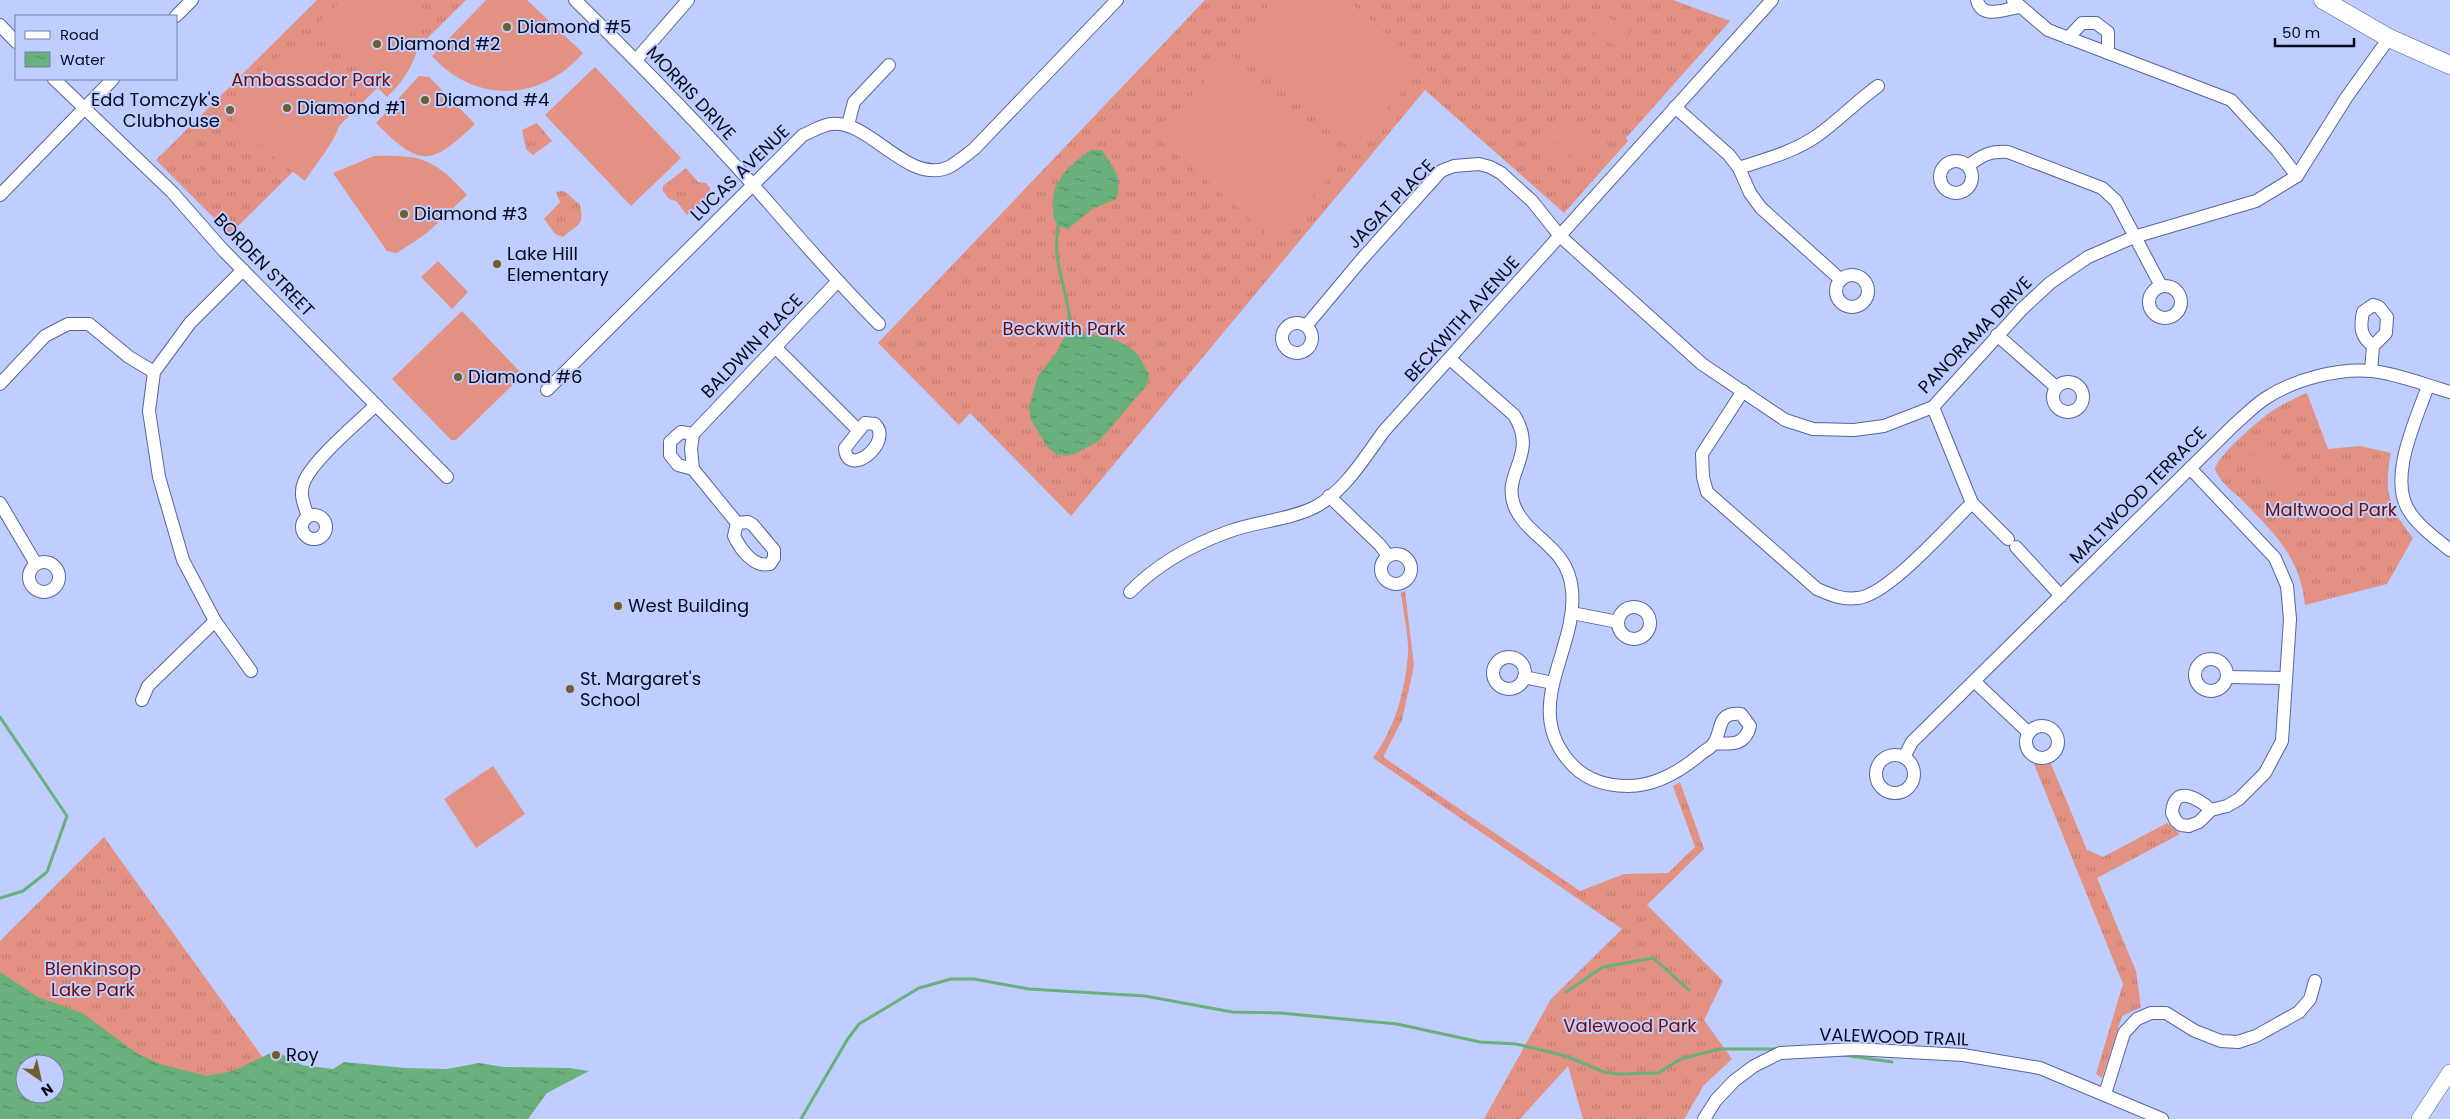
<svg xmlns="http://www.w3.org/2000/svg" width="2450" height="1119" font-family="Poppins,sans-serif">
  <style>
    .grass { fill: url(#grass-tufts); fill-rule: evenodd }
    .pitch { fill: #e29182 }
    .water { fill: url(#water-ripples); fill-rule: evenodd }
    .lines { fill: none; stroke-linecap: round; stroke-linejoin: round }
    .stream { stroke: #69b07c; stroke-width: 3 }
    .minor-casing { stroke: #57659b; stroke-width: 14 }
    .tertiary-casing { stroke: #57659b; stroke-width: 16 }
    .secondary-casing { stroke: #57659b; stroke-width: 19 }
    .minor { stroke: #fff; stroke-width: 12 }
    .tertiary { stroke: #fff; stroke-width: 15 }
    .secondary { stroke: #fff; stroke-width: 18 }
    .poi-dot { fill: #705f2d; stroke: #bfceff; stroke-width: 2 }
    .labels { text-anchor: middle; stroke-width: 4; stroke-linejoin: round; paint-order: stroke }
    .poi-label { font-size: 18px; fill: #070a1f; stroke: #bfceff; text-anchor: start }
    .park-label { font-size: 18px; fill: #720d00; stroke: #bfceff }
    .street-label { font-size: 18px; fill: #070a1f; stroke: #bfceff }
  </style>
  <defs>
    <pattern id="grass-tufts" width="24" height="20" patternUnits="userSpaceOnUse" patternTransform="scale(1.25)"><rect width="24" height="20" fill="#e29182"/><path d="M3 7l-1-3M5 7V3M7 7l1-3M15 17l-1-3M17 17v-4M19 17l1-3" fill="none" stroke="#c07c70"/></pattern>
    <pattern id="water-ripples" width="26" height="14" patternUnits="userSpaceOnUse" patternTransform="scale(1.25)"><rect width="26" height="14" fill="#69b07c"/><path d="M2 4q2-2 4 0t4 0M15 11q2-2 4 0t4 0" fill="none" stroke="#548d65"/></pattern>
  </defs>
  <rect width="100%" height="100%" fill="#bfceff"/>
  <g class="grass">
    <polygon points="317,0 466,0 230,234 156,160"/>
    <polygon points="1205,0 1673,0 1730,21 1626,138 1628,141 1564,213 1425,90 1071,516 970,413 959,425 878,343"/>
    <polygon points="537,123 552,141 533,155 526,149 522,130"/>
    <polygon points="686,168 698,182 706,183 710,188 709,197 687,215 676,201 669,199 663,191 663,186"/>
    <path d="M562,191C571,193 572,201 579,203C586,225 578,224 563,237L555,234L544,219L560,202L556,192Z"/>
    <path d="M2307,393L2328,449L2360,446L2391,453C2383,490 2389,508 2413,538L2387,584L2305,605C2300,556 2273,532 2240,498C2231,490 2219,481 2215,469C2218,455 2259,420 2272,411C2282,404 2295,398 2307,393Z"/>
    <path d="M1405,591L1414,666L1402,720L1383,757L1580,891L1624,874L1668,873L1695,847L1673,786L1680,782L1704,849L1647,905L1723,981L1704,1020L1732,1059L1704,1085L1684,1119H1583L1568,1066L1520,1119H1484L1551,999L1622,929L1373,758C1395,728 1405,691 1408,654C1409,634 1403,612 1401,593Z"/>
    <polygon points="2034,764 2051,764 2087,850 2103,857 2167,823 2180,834 2097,878 2136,971 2141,1007 2122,1016 2102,1078 2096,1074 2123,984"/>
    <path d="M104,837L307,1119H35L0,1108V941ZM25,1064H55V1094H25Z"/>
  </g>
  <g class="pitch">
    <path d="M342,0H418C427,37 415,71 387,97L320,30V22Z"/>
    <path d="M486,0H527L583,53C541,102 475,104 432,56Z"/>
    <polygon points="1274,0 1348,0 1424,67 1351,150 1234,46"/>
    <polygon points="1600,12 1630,30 1619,48 1589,30"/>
    <path d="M307,36C330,60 351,98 337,132C329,149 315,165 305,181L240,131L233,116L234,99L241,85Z"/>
    <polygon points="1229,53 1347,157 1274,240 1156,136"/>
    <polygon points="595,67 681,158 631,206 545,115"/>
    <polygon points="345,70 352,108 345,110 338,72"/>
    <path d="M419,76L429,77L475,124C431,166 420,168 376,123Z"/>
    <polygon points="1562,118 1590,143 1578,156 1551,131"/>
    <polygon points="1546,136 1574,161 1563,173 1535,149"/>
    <path d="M374,156C422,154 436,160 467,195L427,233L397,253L387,251L333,173Z"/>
    <polygon points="438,261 468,292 452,309 421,277"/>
    <polygon points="462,311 523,375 456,440 451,440 392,379"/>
    <polygon points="2267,443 2307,485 2286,505 2246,464"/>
    <polygon points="493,766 525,814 476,848 444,799"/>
  </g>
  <g class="water">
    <path d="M1091,150H1102C1113,168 1124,177 1116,199L1092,209L1068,229L1058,226C1054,220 1053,215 1053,207C1051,180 1070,165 1091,150Z"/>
    <path d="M1071,334C1092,332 1125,338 1139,356C1142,361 1145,368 1149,374L1147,385L1100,440L1077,453L1067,456L1056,454L1048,448L1031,420L1029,408L1038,376L1056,353L1064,338Z"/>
    <path d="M0,972L38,997L82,1013L138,1054L160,1064L207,1076L233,1071L275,1051L302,1065L333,1069L344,1062L405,1068L447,1069L479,1063L504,1067L569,1068L589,1071L547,1093L528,1119H0ZM25,1064H55V1094H25Z"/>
  </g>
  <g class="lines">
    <g class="stream">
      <path d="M1058,226C1051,266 1071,295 1071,334"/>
      <polyline points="0,717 67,816 47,872 23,891 0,898"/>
      <polyline points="1566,992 1603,967 1653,958 1689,990"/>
      <polyline points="1843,1055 1892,1062"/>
      <polyline points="801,1119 847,1040 859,1024 919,988 951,979 974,979 1029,989 1145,996 1232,1012 1280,1013 1397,1024 1480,1042 1516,1044 1550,1052 1566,1056 1604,1072 1617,1074 1658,1073 1681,1059 1719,1049 1777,1049"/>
    </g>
    <g class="minor-casing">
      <g id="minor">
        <path d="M575,0C636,60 697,122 754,186C795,233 835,280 879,324"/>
        <path d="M1977,0C1982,20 2005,9 2019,7"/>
        <polyline points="2013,0 2048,30 2231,100 2277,150 2297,176"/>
        <polyline points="176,16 192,0"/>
        <polyline points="0,25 16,42"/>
        <polyline points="2068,38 2082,23 2096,23 2108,32 2108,53"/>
        <polyline points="636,60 688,0"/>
        <polyline points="54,79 172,192 223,250 447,477"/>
        <polyline points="1675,107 1729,155 1739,168 1750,193 1761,208 1841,280"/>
        <polyline points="848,125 854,102 889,65"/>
        <circle cx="1956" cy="177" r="16"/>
        <path d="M1968,166C1982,155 1990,151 2008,152L2102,188L2116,201L2161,286"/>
        <path d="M1739,168C1766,159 1794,152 1818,135C1839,120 1857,101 1878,86"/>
        <polyline points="0,195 113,79"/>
        <polyline points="243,270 190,323 154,372 149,411 159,477 183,560 215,621 251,671"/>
        <circle cx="1852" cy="291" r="16"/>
        <circle cx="2165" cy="302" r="16"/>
        <circle cx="1297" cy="338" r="15"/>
        <polyline points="1306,326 1362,259 1441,171 1454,166 1479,164 1490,167 1501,173 1532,201 1560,236 1702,364 1785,420 1813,429 1854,430 1884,426 1933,407 2022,309 2050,283 2088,257 2134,237 2256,201 2297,176 2346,98 2389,38"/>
        <polyline points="1997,335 2056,387"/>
        <polyline points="776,348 858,430"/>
        <path d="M1450,359L1514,415C1539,455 1502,472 1514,505C1527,539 1568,545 1572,590C1578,649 1522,705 1568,760C1583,779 1605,786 1628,786C1656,786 1682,770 1702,753C1706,750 1712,747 1714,743C1723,729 1716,712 1741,714L1750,726C1745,746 1731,744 1714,743"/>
        <path d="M2371,371L2373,346L2386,333L2387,317L2379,307L2373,305L2363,312C2360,327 2360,336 2373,346"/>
        <circle cx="2068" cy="397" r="15"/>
        <polyline points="0,384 45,336 68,324 89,324 129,357 154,372"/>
        <path d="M2428,386C2416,420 2386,481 2411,514C2421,528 2436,539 2450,550"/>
        <path d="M547,390L803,135C811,132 822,125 831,124C870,119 908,186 949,167C958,162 966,155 974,149L1117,0"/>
        <path d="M1743,391L1702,454L1703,477L1707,492L1817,589C1831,595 1842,600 1858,598C1888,595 1948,526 1972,503"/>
        <polyline points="1933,407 1972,503 2008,539"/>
        <path d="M865,423L875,424C894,442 847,480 845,448Z"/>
        <polyline points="693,434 681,432 670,442 670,455 678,465 693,469 691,449 693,434 837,282"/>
        <path d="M2190,468L2275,558L2287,586L2290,619L2282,741L2265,773L2239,799L2227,806L2211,810L2199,822L2189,826L2181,825L2176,821L2172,813C2174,783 2199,799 2211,810"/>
        <polyline points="693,469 737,523"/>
        <polyline points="1329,496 1380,545 1388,556"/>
        <polyline points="0,503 36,564"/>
        <circle cx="314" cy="527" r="12"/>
        <path d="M308,516C304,505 299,494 304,482C313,460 357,423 376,405"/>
        <path d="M748,522L753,525L774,550V558L770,564C754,568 741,550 734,536L737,523Z"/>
        <polyline points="2016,547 2061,596"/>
        <circle cx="1396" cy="569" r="15"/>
        <circle cx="44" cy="577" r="15"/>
        <path d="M1130,592C1157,564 1194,544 1230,531C1258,521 1289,520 1315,507C1344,492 1365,457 1384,431L1772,0"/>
        <circle cx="1634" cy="623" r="16"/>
        <polyline points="1572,613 1618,622"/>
        <circle cx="1509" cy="673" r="16"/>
        <circle cx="2211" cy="675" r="16"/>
        <polyline points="1524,677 1553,683"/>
        <polyline points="2227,677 2285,678"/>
        <polyline points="1975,682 2029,733"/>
        <polyline points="142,700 148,686 215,621"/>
        <circle cx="2042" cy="742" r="16"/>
        <circle cx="1895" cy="774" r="19"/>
        <path d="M1904,757L1912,742L2234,425C2244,416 2255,405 2266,398C2295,379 2338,368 2372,371C2399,374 2425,385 2450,392"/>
        <polyline points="2105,1094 2124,1033 2137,1019 2151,1013 2166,1013 2195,1031 2221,1041 2238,1042 2256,1036 2299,1012 2310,999 2315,981"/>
        <polyline points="1704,1119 1716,1100 1734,1081 1754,1066 1780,1053 1855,1049 1963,1055 2040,1068 2162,1119"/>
      </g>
    </g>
    <g class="tertiary-casing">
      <polyline id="tertiary" points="2419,1119 2450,1072"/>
    </g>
    <g class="secondary-casing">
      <polyline id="secondary" points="2323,0 2389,38 2450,65"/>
    </g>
    <use href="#minor" class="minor"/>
    <use href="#tertiary" class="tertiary"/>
    <use href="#secondary" class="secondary"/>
  </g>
  <g class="poi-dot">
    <circle cx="507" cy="27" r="5"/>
    <circle cx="377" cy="44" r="5"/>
    <circle cx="425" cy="100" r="5"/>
    <circle cx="287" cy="108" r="5"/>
    <circle cx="230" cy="110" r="5"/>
    <circle cx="404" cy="214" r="5"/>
    <circle cx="497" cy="264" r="5"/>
    <circle cx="458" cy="377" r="5"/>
    <circle cx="618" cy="606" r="5"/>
    <circle cx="570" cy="689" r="5"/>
    <circle cx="276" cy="1055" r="5"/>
  </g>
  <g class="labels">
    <g class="poi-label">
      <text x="517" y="33">Diamond #5</text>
      <text x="387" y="50">Diamond #2</text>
      <text x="220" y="106" text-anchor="end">Edd Tomczyk's<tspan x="220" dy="21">Clubhouse</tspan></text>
      <text x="435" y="106">Diamond #4</text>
      <text x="297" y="114">Diamond #1</text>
      <text x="414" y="220">Diamond #3</text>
      <text x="507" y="260">Lake Hill<tspan x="507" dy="21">Elementary</tspan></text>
      <text x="468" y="383">Diamond #6</text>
      <text x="628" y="612">West Building</text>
      <text x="580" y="685">St. Margaret's<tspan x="580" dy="21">School</tspan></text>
      <text x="286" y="1061">Roy</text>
    </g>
    <g class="park-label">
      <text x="311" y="86">Ambassador Park</text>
      <text x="1064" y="335">Beckwith Park</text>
      <text x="2331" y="516">Maltwood Park</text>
      <text x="93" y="975">Blenkinsop<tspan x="93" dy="21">Lake Park</tspan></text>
      <text x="1630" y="1032">Valewood Park</text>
    </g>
    <g class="street-label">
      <text transform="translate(691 93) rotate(47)" y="6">MORRIS DRIVE</text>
      <text transform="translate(740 173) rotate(-44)" y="6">LUCAS AVENUE</text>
      <text transform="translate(1391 204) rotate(-46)" y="6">JAGAT PLACE</text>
      <text transform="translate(264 265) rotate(46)" y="6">BORDEN STREET</text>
      <text transform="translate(1462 319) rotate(-48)" y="6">BECKWITH AVENUE</text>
      <text transform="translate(1975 335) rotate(-46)" y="6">PANORAMA DRIVE</text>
      <text transform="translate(752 346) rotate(-46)" y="6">BALDWIN PLACE</text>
      <text transform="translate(2138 495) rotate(-45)" y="6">MALTWOOD TERRACE</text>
      <text transform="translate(1894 1037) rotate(2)" y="6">VALEWOOD TRAIL</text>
    </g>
  </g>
  <rect x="15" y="15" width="162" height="65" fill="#bfceff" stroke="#7580a5"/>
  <rect x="25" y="31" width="25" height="8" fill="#ffffff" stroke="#7580a5"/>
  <text x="60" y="40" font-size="15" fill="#070a1f">Road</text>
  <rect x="25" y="52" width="25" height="15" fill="url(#water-ripples)" stroke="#7580a5"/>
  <text x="60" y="65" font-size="15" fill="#070a1f">Water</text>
  <g transform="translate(40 1079) rotate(146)"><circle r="24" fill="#bfceff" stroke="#7580a5"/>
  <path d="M0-4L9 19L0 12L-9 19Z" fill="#705f2d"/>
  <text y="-8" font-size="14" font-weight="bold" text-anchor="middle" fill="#070a1f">N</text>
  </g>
  <path d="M2275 38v8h79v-8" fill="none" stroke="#070a1f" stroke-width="2.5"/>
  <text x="2282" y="38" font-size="15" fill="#070a1f" stroke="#bfceff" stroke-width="4" paint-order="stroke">50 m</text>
</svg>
